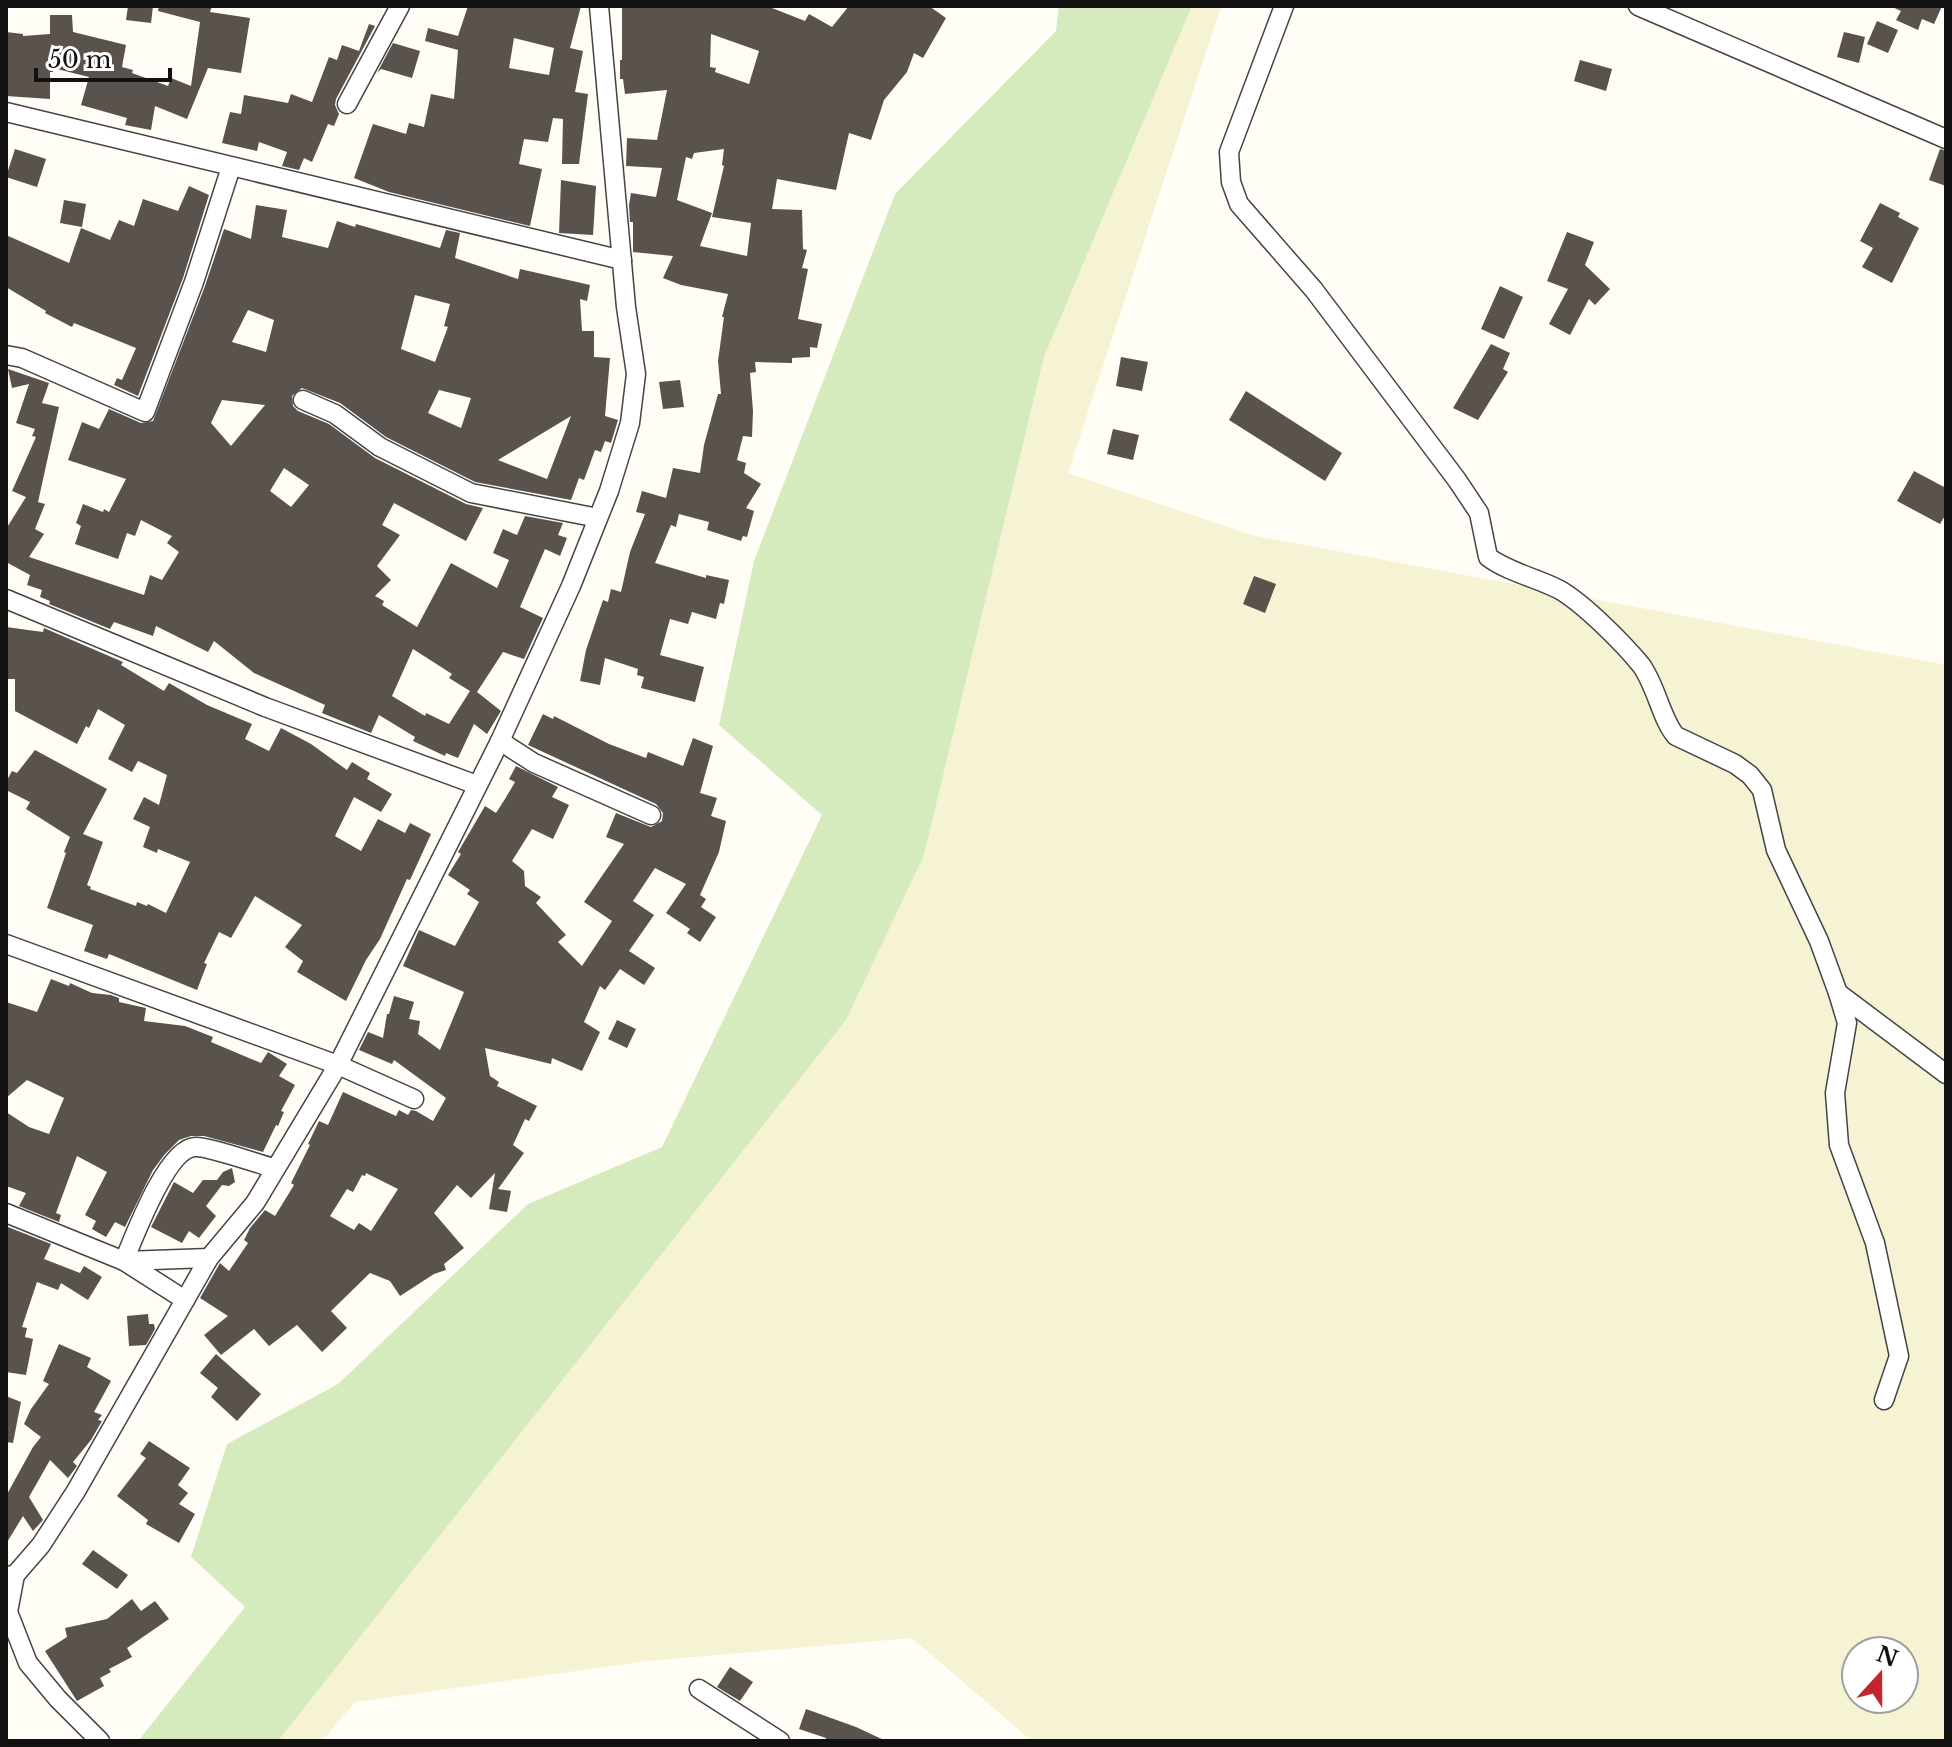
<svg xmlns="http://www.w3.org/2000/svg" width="1952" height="1747" font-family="'Libre Baskerville',serif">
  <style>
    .farmland { fill: #f6f3d4; fill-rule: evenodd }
    .green { fill: #d5ebbd }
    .building { fill: #5a524d; fill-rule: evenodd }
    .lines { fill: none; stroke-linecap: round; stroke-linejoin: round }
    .street-casing { stroke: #444; stroke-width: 21 }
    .street { stroke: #fff; stroke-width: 18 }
  </style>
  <rect width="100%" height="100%" fill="#fffdf5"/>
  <path class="farmland" d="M1192,6H1221L1068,473L1251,535L1946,665V1741H1032L912,1638L648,1661L355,1702L322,1741H278L924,855L1044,357ZM1856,1651H1904V1699H1856Z"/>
  <polygon class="green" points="1059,6 1192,6 1044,357 924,855 846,1020 278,1741 138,1741 245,1607 191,1557 227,1444 338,1384 528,1204 662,1147 822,815 719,725 754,561 895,194 1056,31"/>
  <g class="building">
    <polygon points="128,6 153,6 151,23 126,20"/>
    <polygon points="159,6 212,6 210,12 250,18 241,73 208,68 187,119 155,106 151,130 125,125 127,118 81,105 89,77 53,68 53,72 50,72 50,99 6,96 6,32 23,34 23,36 50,34 50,15 72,15 73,32 126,45 122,67 133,70 132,73 168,86 171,78 191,86 200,22 158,11"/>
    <path d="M468,6H581L570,48L583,51L575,92L588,94L579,164H562L563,119L553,118L548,142L524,139L519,164L542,169L530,226L389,192L354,178L373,124L406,134L409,123L424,127L431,94L454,99L458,50L425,41L428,28L458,36ZM514,38L554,48L549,75L509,68Z"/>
    <path d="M622,6H767L805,21L809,14L832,27L849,6H929L946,18L923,58L914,53L907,72L884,100L871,140L849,133L836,190L777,179L772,209L802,210L803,249L807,250L802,268L808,269L798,319L822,324L817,348L810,347V357L792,358V363L755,362L756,372L750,373L753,411L752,437L743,436L737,460L746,463L744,473L761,484L746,508L754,511L747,537L743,536L741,541L707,530L709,522L679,514L676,527L671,525L655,563L706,578V575L729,580L724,604L720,603L716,619L692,612L688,624L670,619L660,655L704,667L695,702L641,688L644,677L637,675L638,669L605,658L600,685L580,681L586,650L603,600L608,602L611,589L621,592L630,552L645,514L636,512L642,491L666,498L673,468L700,473L704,445L718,394H721L718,361L724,317H722L728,294L681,285L663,278L673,256L633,252V222H630L629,205L631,193L656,197L662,168L626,166L627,138L657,140L667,90L625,94L623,79H620V60H622ZM711,34L759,51L749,84L715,72L716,68L710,67ZM724,149L722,165L724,166L712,217L751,223L747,256L700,246L712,213L677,200L686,157L692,159L694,153Z"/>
    <polygon points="1890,6 1942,6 1934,24 1922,19 1918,30 1896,20 1901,11"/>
    <polygon points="1877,21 1898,30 1888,53 1867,44"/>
    <polygon points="369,24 375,26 336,99 335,105 339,114 334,126 328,124 312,162 304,158 299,170 282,166 287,152 259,142 257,151 222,143 230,112 241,114 244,95 288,103 291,94 312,102 329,57 337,60 342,45 359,51"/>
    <polygon points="1844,32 1865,37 1859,63 1837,57"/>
    <polygon points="393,43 420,51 412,78 381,69 377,73"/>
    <polygon points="1580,60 1612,69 1606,91 1574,81"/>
    <polygon points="15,149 46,159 37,187 6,177"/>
    <polygon points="1940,149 1946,151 1946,186 1929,180"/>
    <polygon points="561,180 596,186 593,235 559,233"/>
    <polygon points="189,186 209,195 183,278 138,396 114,385 117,378 122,380 136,348 74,323 72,327 45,313 46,311 6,287 6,235 69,263 81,228 110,240 119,220 134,226 143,199 178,211"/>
    <polygon points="64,200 86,204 82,227 60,223"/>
    <polygon points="1880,203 1900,213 1898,217 1919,228 1892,283 1862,267 1873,248 1860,241"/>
    <path d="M256,205L287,210L282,237L328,248L337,221L355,227L356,224L440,248L446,230L460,233L455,258L518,279L520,269L590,285L587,301L580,299L582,331H594V357L610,358L605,416L618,420L611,443L605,441L601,452L595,450L584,480L579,478L571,500L475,482L386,437L340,403L302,388L292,396L293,406L298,411L329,424L375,458L466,504L483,508L466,541L394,503L382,525L400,535L377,566L391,580L375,596L384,601L382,605L417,627L451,563L497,588L509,560L493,553L503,529L517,535L525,516L563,523L558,535L567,538L560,556L545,549L520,607L543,618L524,659L503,652L477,692L501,711L487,734L474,724L458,758L446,753L445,756L413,741L415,737L379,715L371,733L322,713L325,705L254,673L214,641L208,652L156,626L153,636L114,622L110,629L49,604L50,601L40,597L42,590L27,585L30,575L6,562V529L26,497L12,491L36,437L32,436L35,429L16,423L29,384L12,388L8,369L49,383L42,403L59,407L38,502L45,504L35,529L44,534L29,557L144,595L150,575L162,580L179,552L167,543L172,536L141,520L135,536L127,533L118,559L75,544L81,526L76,523L83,504L103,512L104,509L109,512L126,479L68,460L82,422L99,429L109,409L141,423L153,421L205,286L224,229L251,239ZM415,295L450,304L444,326L448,327L435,362L401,349ZM248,310L274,320L266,352L232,342ZM439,390L471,398L461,428L428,413ZM222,400L265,405L231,446L211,423ZM571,416L547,479L498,460ZM284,468L309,485L291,507L270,491ZM413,649L452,674L449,678L470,691L449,724L426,713L425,716L392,696Z"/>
    <polygon points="1567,232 1594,242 1585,265 1610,289 1595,305 1589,299 1570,335 1549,324 1568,289 1547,281"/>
    <polygon points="1500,286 1523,297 1504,339 1481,329"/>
    <polygon points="1491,344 1510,353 1503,369 1508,372 1478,420 1453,408"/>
    <polygon points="1121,357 1148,362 1142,391 1116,386"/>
    <polygon points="680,380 684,407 663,409 659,382"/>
    <polygon points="1246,391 1342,453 1325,481 1229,420"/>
    <polygon points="1113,429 1139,435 1133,460 1107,454"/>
    <polygon points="1914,471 1946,488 1946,514 1940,524 1897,501"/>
    <polygon points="1254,576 1276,584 1265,613 1243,604"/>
    <polygon points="6,627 43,632 44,628 123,662 121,665 164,691 169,683 207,705 252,724 245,739 269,751 281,728 311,744 347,770 352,762 370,773 367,779 392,794 381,812 354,797 335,836 361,851 378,819 405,833 410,823 431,834 410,880 407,879 380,939 366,960 346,1001 297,972 303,961 285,947 302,925 255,896 231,938 219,932 204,963 207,964 197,990 109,954 107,959 84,951 93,925 47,908 66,853 64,852 70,837 26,809 30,802 6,790 6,782 12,771 17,773 35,750 107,789 83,834 103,842 87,885 91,887 90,889 136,906 137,902 147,906 148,904 166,913 190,862 158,849 157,853 143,847 150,827 133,819 144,797 159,805 167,775 138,761 132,772 108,759 125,725 98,709 89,728 86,726 77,744 15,711 15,679 6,679"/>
    <path d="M543,714L553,719L554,716L609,744L646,758L648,752L683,766L693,738L713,746L700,793L717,798L711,816L726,821L719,852L700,895L706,899L701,907L716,917L700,942L687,933L690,929L666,913L686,884L655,868L633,901L654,915L629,951L655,968L644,985L620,969L605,990L600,986L584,1022L600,1032L582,1071L552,1058L551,1064L485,1048L490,1076L499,1082L497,1086L537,1106L529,1121L525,1119L513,1145L524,1153L498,1189L511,1191L507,1212L489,1209L495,1173L471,1198L457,1185L434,1213L464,1248L444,1264L446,1270L434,1274L400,1296L390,1281L370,1273L331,1311L347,1328L322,1352L297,1325L269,1346L254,1329L221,1355L204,1335L228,1316L200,1298L220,1263L229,1271L248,1243L244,1240L250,1228L265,1210L275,1216L294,1185L291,1183L310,1145L308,1144L319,1121L328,1125L343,1092L396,1116L399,1110L408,1115L411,1110L416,1111L433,1121L446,1098L394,1060L392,1064L359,1050L368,1032L383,1038L387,1014H389L394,996L414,1002L409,1019L420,1021L418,1034L440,1050L464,992L403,966L419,930L455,946L479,902L467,894L470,890L448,875L461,854L458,852L485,806L496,813L505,799L515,782L509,779L516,766L558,787L552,797L569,805L553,839L532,829L512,861L524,871L525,886L541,897L536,903L566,935L558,942L582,966L612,921L584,902L624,844L606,837L616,813L651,827L662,821L663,813L656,804L528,745ZM366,1173L398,1189L371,1231L359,1223L354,1230L330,1216L347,1189L353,1192L362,1175L365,1176Z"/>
    <polygon points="51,979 69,986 70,983 92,993 111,995 119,998 119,1002 146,1008 144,1021 185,1026 213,1037 211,1042 261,1063 268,1052 287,1064 279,1076 295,1085 281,1111 284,1112 278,1126 276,1125 263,1152 204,1136 191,1136 179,1140 165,1154 153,1170 125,1227 115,1222 106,1237 92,1229 96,1221 85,1215 107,1172 77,1156 56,1213 61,1215 59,1222 19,1206 26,1193 6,1186 6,1112 29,1127 49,1134 64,1098 27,1080 6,1098 6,1002 37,1012"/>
    <polygon points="617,1020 636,1029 627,1048 608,1039"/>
    <polygon points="232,1168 235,1182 229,1186 222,1185 206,1206 216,1216 199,1238 189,1231 182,1243 151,1227 174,1182 193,1193 203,1180 217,1180 223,1172"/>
    <polygon points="8,1227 51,1244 44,1259 80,1273 84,1266 102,1277 88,1300 61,1283 58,1290 37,1282 22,1327 27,1328 25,1337 33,1339 26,1375 6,1372"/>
    <polygon points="148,1314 149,1324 154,1324 155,1329 146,1345 129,1346 127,1316"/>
    <polygon points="59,1344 91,1358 87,1367 111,1381 94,1412 102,1415 98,1420 102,1421 91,1440 73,1462 77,1466 68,1478 50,1460 29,1497 43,1520 33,1531 23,1516 6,1544 6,1496 33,1447 41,1437 24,1424 31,1409 49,1384 43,1381"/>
    <polygon points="216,1354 261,1394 237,1421 211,1397 218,1388 200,1373"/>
    <polygon points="6,1396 21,1402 13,1443 6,1442"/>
    <polygon points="149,1441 190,1468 178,1485 188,1493 179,1504 195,1514 179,1543 146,1524 148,1520 117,1496 146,1458 140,1454"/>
    <polygon points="93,1550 128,1575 117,1589 82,1564"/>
    <polygon points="132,1599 141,1611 155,1601 169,1619 127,1648 132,1657 109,1669 111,1672 100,1678 104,1686 77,1701 45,1651 67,1637 65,1628 107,1619"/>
    <polygon points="730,1667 753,1682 740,1701 717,1687"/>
    <polygon points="806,1709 856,1727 886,1741 825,1741 826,1738 799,1729"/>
  </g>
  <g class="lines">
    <g class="street-casing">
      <g id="street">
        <path d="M1284,6L1229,152L1231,182L1239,204L1314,290L1457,480L1479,513L1488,557C1508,572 1537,578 1560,590C1584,604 1623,643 1641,665C1656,685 1662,721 1676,736L1735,764L1750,775L1762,790L1776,850L1819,941L1838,993L1946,1074"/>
        <polyline points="1638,6 1946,139"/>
        <polyline points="347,104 400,6"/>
        <polyline points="6,112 622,260"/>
        <polyline points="6,355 22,358 145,412 194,282 231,167"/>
        <polyline points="303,400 335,414 380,447 471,493 598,518"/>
        <polyline points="6,599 265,707 477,785"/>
        <polyline points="500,741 534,763 651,815"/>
        <polyline points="6,944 338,1065 414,1099"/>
        <polyline points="1838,993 1847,1023 1835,1093 1839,1145 1875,1243 1899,1356 1884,1400"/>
        <polyline points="6,1213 124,1261 209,1258"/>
        <path d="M185,1300L124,1261C134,1237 167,1148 195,1147C208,1146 258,1164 274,1168"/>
        <polyline points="15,1575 8,1612 28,1663 58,1699 100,1741"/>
        <polyline points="6,1576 15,1575 41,1545 76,1491 209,1258 255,1203 338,1065 500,741 571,586 609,491 630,423 636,374 626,307 599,6"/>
        <polyline points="699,1689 780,1741"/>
      </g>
    </g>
    <use href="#street" class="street"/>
  </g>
  <rect width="1952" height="1747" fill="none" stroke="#111111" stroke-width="16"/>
  <g transform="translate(1880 1675) rotate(21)"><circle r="38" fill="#ffffff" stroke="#a0a0a0" stroke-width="2"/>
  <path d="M0-6L14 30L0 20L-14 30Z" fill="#c4262e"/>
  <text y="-12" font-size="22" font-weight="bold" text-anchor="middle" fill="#111111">N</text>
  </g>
  <path d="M36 68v12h134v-12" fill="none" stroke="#111111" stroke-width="4"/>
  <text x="48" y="68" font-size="24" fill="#111111" stroke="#ffffff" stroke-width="6" paint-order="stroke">50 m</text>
</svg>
